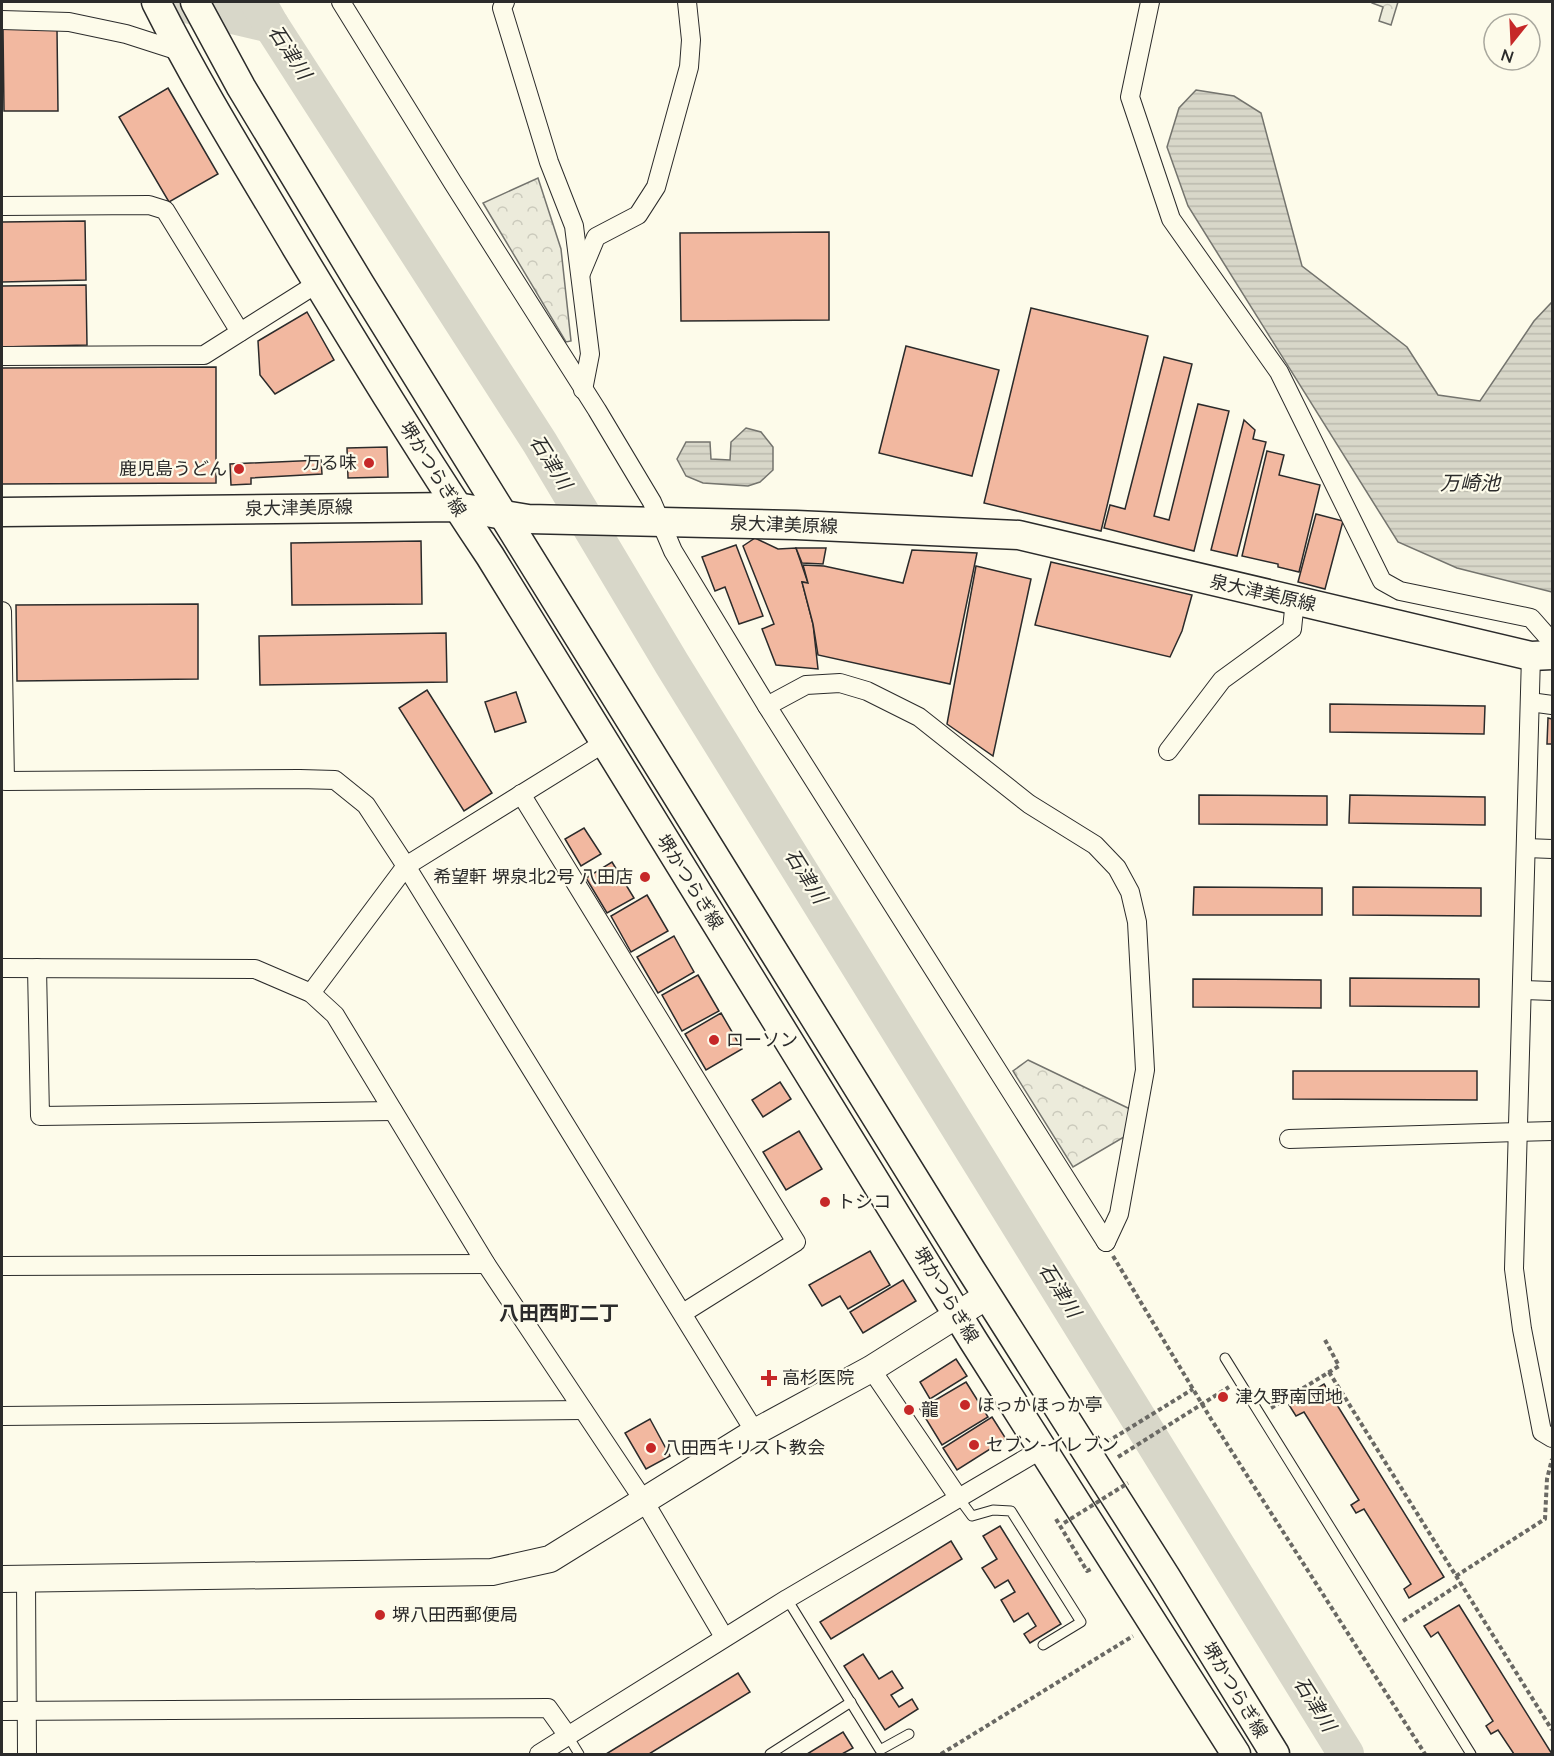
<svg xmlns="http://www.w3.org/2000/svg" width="1554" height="1756" font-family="Lato,'Noto Sans JP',sans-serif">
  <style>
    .forest { fill: url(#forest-crowns); stroke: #74746e; stroke-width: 1.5 }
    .water { fill: url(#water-rules); stroke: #74746e; stroke-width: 1.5 }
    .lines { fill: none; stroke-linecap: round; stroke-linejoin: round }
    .river { stroke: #d8d7c9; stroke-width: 36 }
    .building { fill: #f2b8a0; stroke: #2b2b2b; stroke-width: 1.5 }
    .lane-casing { stroke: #2b2b2b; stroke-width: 11 }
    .street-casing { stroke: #2b2b2b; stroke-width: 20 }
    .secondary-casing { stroke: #2b2b2b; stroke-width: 28 }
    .primary-casing { stroke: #2b2b2b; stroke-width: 31 }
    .path { stroke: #6a6964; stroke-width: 4; stroke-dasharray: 4.5 3; stroke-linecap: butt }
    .lane { stroke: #fdfbea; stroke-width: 9 }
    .street { stroke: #fdfbea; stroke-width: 18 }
    .secondary { stroke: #fdfbea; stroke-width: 26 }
    .primary { stroke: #fdfbea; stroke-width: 28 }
    .path-bridge { stroke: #6a6964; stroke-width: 4; stroke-dasharray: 4.5 3; stroke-linecap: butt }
    .poi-dot { fill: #c62828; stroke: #fdfbea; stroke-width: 2 }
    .labels { text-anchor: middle; stroke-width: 4.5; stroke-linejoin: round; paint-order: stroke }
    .poi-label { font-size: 18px; fill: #2b2b2b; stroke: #fdfbea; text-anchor: start }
    .street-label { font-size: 18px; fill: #2b2b2b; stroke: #fdfbea }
    .water-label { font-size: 20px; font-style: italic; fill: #2b2b2b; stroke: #fdfbea }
    .neighbourhood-label { font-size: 20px; font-weight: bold; fill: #2b2b2b; stroke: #fdfbea }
  </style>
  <defs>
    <pattern id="forest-crowns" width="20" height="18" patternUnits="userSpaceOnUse" patternTransform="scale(1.5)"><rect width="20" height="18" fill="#ecebdb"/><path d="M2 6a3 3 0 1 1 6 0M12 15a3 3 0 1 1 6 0" fill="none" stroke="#cbcabc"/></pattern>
    <pattern id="water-rules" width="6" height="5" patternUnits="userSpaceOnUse" patternTransform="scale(1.5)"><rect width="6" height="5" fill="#d8d7c9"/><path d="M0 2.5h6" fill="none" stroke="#bab9ad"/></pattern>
  </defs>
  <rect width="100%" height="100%" fill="#fdfbea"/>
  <g class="forest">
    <polygon points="1372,2 1398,2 1391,25 1379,21 1383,7 1372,3"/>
    <polygon points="538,178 561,249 571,341 566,342 483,203"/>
    <polygon points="1028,1060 1130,1109 1124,1137 1073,1167 1013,1071"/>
  </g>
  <g class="water">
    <polygon points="1196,90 1234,96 1261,113 1302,266 1407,347 1438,395 1480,401 1534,321 1552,302 1552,592 1457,568 1398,542 1188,206 1167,147 1179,108"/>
    <polygon points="746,428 761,432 773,447 773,470 760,482 748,486 703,483 686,476 677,459 686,442 710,442 711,459 730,460 731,442"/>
  </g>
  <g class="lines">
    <g class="river">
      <polyline points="173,2 271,25"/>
      <polyline points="258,2 271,25 540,443 672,664 1346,1754"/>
    </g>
  </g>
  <g class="building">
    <polygon points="3,29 57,29 58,111 4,111"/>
    <polygon points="168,88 218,174 169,202 119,117"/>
    <polygon points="85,221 86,280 2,282 2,222"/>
    <polygon points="829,232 829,320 681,321 680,233"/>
    <polygon points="86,285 87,345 2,347 2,286"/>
    <polygon points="1031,308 1148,336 1101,531 984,503"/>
    <polygon points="307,312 334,360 275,394 260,375 258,341"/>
    <polygon points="906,346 999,370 972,476 879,453"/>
    <polygon points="1164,357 1192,364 1154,516 1169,520 1198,404 1229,411 1194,551 1104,528 1110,505 1125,509"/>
    <polygon points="216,367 216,483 2,484 2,368"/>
    <polygon points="1244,420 1255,430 1253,439 1266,442 1237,556 1211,550"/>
    <polygon points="387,447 388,477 348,478 347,448"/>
    <polygon points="1267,451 1284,455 1279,475 1320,485 1299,572 1278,567 1278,564 1242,556"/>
    <polygon points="321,460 322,474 251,478 251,484 231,485 230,464"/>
    <polygon points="1316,514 1343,521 1325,589 1298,582"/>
    <polygon points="755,538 778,549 796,548 808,583 802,582 813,624 818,669 776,665 762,629 774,624 743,546"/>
    <polygon points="421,541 422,604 292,605 291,543"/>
    <polygon points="736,545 763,616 739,624 725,587 715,591 702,557"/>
    <polygon points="796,548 826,548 823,564 802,563"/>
    <polygon points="912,550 977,553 950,684 818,655 813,624 802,582 808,583 803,565 824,566 903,583"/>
    <polygon points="1051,562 1192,595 1182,631 1170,657 1035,625"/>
    <polygon points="976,566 1031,579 993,756 947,724"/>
    <polygon points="198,604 198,679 17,681 16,605"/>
    <polygon points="446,633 447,682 260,685 259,636"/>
    <polygon points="427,690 492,793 464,811 399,708"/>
    <polygon points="516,692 526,722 495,732 485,702"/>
    <polygon points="1330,704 1485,706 1484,734 1330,732"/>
    <polygon points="1548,718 1552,719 1552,744 1547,744"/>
    <polygon points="1199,795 1327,796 1327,825 1199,824"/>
    <polygon points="1350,795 1485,797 1485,825 1349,823"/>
    <polygon points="584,828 601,854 581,866 565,839"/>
    <polygon points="612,862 634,898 607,913 586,878"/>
    <polygon points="1194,887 1322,888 1322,915 1193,915"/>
    <polygon points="1353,887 1481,888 1481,916 1353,915"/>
    <polygon points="647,895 668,931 631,952 611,916"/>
    <polygon points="674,936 694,972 658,993 637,957"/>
    <polygon points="698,975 719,1011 682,1031 662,995"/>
    <polygon points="1350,978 1479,979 1479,1007 1350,1006"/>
    <polygon points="1193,979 1321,980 1321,1008 1193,1007"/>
    <polygon points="721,1013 742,1049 706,1070 685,1034"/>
    <polygon points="1293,1071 1477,1071 1477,1100 1293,1099"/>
    <polygon points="780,1082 791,1099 763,1117 752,1100"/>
    <polygon points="799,1131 822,1169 786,1190 763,1152"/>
    <polygon points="870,1251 890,1285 848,1309 840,1296 822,1306 809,1285"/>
    <polygon points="903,1280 916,1301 863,1333 850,1312"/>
    <polygon points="956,1359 967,1376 930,1399 920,1382"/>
    <polygon points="966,1382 988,1417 942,1445 920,1409"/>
    <polygon points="1324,1384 1444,1577 1409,1598 1404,1589 1411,1584 1364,1509 1356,1513 1351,1505 1359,1500 1304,1412 1296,1416 1289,1405"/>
    <polygon points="992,1417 1006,1439 957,1470 943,1448"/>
    <polygon points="650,1419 670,1456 646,1469 625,1433"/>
    <polygon points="1000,1526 1061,1624 1030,1643 1024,1634 1036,1626 1028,1613 1014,1622 1001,1600 1015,1592 1008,1580 995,1588 982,1568 997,1559 983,1536"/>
    <polygon points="951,1541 962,1559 831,1639 820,1622"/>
    <polygon points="1459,1605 1552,1754 1514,1754 1498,1730 1491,1734 1486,1726 1493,1721 1438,1632 1431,1637 1424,1626"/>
    <polygon points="863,1654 879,1679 892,1671 903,1688 891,1695 899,1707 912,1699 918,1709 885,1730 844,1666"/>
    <polygon points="738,1673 750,1692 649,1754 606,1754"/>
    <polygon points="843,1732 853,1748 842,1754 807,1754"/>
  </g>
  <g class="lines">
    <g class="lane-casing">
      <g id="lane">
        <polyline points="1225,1358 1471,1754"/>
        <polyline points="958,1497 972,1516 993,1510 1011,1511 1081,1622 1043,1645"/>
        <polyline points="787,1599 880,1750 909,1734"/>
        <polyline points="568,1736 579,1754"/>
        <polyline points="770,1754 851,1702"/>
      </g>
    </g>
    <g class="street-casing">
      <g id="street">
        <polyline points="341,2 453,183 597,410 652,502 673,551 767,706 1106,1242"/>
        <polyline points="505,2 502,8 549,162 574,226 590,354 583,390"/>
        <polyline points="1150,2 1130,97 1171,219 1279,372 1382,581 1400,591 1531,618 1552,642"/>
        <polyline points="2,20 69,22 126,34 182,52"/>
        <polyline points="2,206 149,205 165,210 240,332"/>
        <polyline points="581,273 596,237 638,215 656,187 689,67 691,40 687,2"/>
        <polyline points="2,356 204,355 318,283"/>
        <polyline points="2,611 5,781 300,779 335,780 366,805 406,866 755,1432"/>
        <polyline points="1531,656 1514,1269 1522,1329 1542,1432 1552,1438"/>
        <polyline points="1530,702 1552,705"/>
        <polyline points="767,706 806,685 840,683 867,691 919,717 1029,804 1095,845 1117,868 1130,892 1137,922 1145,1070 1119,1214 1106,1242"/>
        <polyline points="1168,751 1222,680 1292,629 1295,600"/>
        <polyline points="521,794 796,1242 683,1313"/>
        <polyline points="1526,848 1552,849"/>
        <polyline points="2,968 255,969 311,993 335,1015 486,1264 644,1501 724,1637"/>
        <polyline points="37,968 40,1116 393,1111"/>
        <polyline points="1523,990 1552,991"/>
        <polyline points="311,993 406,866 604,743"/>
        <polyline points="1289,1139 1552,1131"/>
        <polyline points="2,1266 486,1264"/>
        <polyline points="871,1369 958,1497"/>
        <polyline points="2,1416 583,1410"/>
        <polyline points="26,1579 27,1754"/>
        <polyline points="2,1711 548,1708 568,1736"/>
        <polyline points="539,1754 787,1599 1042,1449"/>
      </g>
    </g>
    <g class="secondary-casing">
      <polyline id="secondary" points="2,1579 492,1572 550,1559 755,1432 871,1369 987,1296"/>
    </g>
    <g class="primary-casing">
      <g id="primary">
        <path d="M156,2C198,86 248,166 296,247C359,351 422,455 490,556L973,1340L1236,1754"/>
        <polyline points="195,2 241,87 360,284 971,1270 1166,1577 1275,1754"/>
        <polyline points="2,512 457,507 528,519 796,525 1019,535 1531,656 1552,655"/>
      </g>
    </g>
    <g class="path">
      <polyline points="1113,1256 1211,1419 1425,1754"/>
      <polyline points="1329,1372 1552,1730"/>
      <polyline points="1271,1408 1339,1366 1325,1340"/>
      <polyline points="1107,1442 1193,1389"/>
      <polyline points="1118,1457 1229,1387"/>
      <polyline points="1056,1519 1087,1571 1091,1569"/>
      <polyline points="1456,1576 1545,1519 1547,1479 1552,1459"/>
      <polyline points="1403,1621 1461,1583"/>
      <polyline points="941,1754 1133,1636"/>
    </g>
    <use href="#lane" class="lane"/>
    <use href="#street" class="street"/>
    <use href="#secondary" class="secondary"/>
    <use href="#primary" class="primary"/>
    <polyline class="path-bridge" points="1064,1523 1128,1483"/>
  </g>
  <g class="poi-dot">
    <circle cx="369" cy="463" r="6"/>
    <circle cx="239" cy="469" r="6"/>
    <circle cx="645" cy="877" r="6"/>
    <circle cx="714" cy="1040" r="6"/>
    <circle cx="825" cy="1202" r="6"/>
    <path d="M766 1369h6v6h6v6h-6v6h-6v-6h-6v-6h6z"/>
    <circle cx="1223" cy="1397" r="6"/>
    <circle cx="965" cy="1405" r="6"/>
    <circle cx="909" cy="1410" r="6"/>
    <circle cx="974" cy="1445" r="6"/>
    <circle cx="651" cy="1448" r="6"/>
    <circle cx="380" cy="1615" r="6"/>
  </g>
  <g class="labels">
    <g class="poi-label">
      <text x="357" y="469" text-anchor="end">万る味</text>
      <text x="227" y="475" text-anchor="end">鹿児島うどん</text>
      <text x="633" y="883" text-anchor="end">希望軒 堺泉北2号 八田店</text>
      <text x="726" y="1046">ローソン</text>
      <text x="837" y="1208">トシコ</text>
      <text x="782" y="1384">高杉医院</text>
      <text x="1235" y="1403">津久野南団地</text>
      <text x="977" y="1411">ほっかほっか亭</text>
      <text x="921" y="1416">龍</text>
      <text x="986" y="1451">セブン-イレブン</text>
      <text x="663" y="1454">八田西キリスト教会</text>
      <text x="392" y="1621">堺八田西郵便局</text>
    </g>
    <g class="street-label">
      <text transform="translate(433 469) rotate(58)" y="6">堺かつらぎ線</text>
      <text transform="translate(299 508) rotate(-1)" y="6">泉大津美原線</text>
      <text transform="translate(784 525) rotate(2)" y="6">泉大津美原線</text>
      <text transform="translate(1263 593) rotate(13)" y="6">泉大津美原線</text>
      <text transform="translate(690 882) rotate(58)" y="6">堺かつらぎ線</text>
      <text transform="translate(946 1295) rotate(59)" y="6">堺かつらぎ線</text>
      <text transform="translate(1235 1690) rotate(59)" y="6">堺かつらぎ線</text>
    </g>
    <g class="water-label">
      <text transform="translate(290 52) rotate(57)" y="7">石津川</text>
      <text transform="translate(551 462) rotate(58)" y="7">石津川</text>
      <text x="1470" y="490">万崎池</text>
      <text transform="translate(806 876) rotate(58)" y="7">石津川</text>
      <text transform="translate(1060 1290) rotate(58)" y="7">石津川</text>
      <text transform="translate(1315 1704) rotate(58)" y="7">石津川</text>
    </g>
    <g class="neighbourhood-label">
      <text x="559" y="1320">八田西町二丁</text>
    </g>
  </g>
  <rect width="1554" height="1756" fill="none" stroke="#2b2b2b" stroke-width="6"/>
  <g transform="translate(1512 42) rotate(198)"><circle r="28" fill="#fdfbea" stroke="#a9a89e" stroke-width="1.5"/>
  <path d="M0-4.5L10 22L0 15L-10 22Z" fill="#c62828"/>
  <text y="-9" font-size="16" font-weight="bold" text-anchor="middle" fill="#2b2b2b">N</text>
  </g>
</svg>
